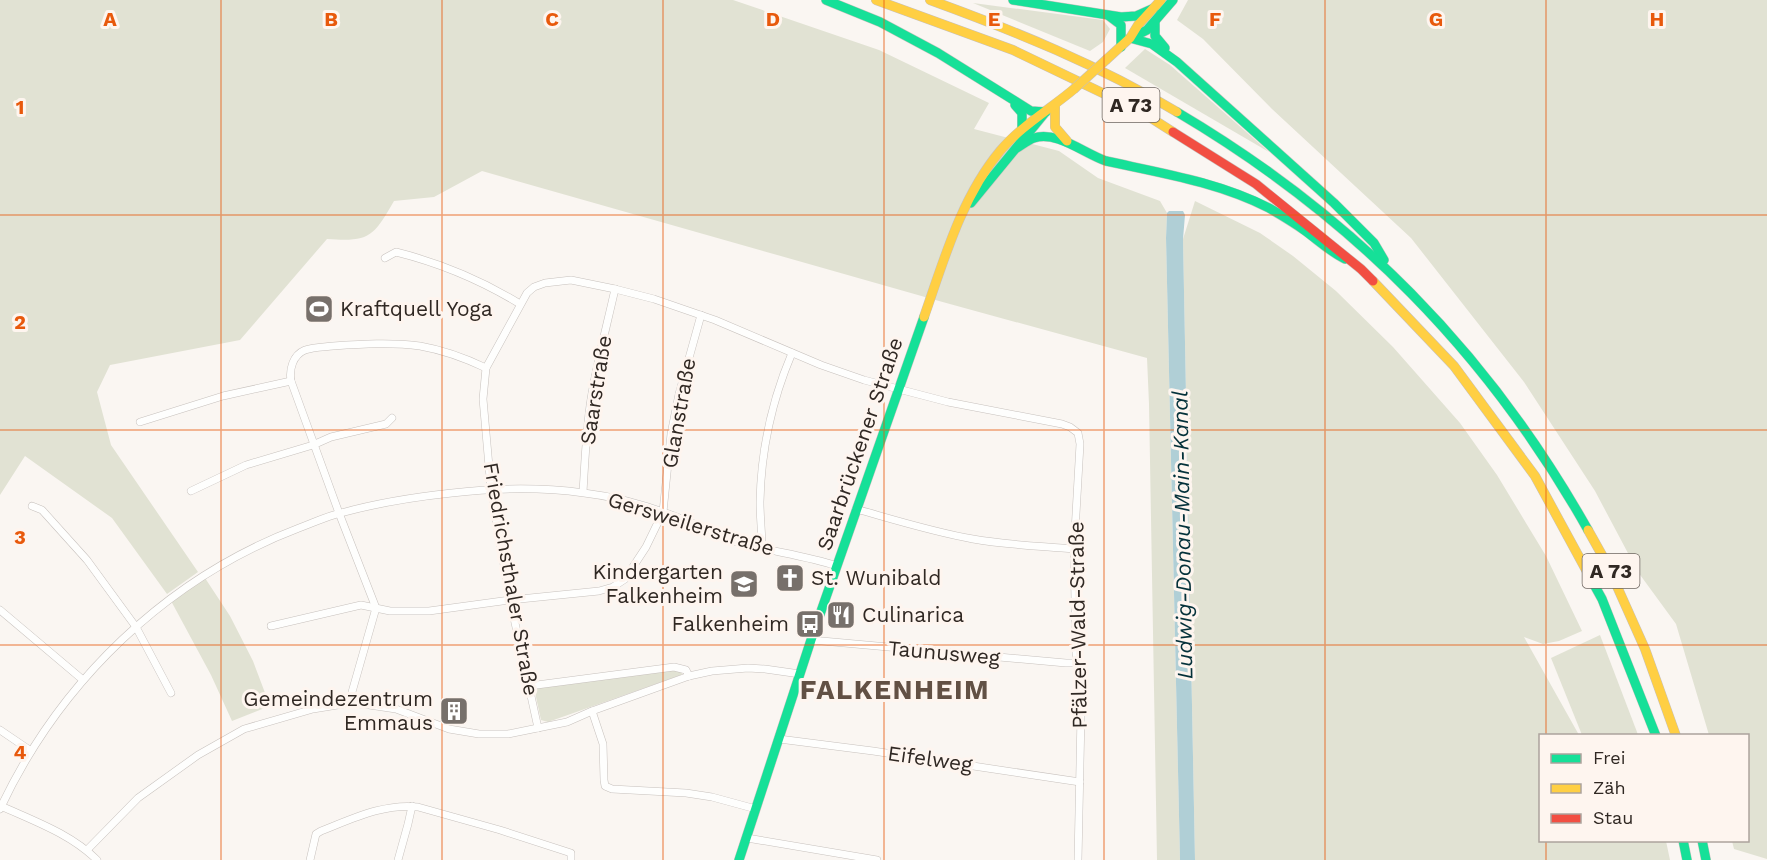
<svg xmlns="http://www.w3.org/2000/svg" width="1767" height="860" font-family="'Work Sans',sans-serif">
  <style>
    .green { fill: #e1e2d3 }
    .water { fill: #b0cfd6 }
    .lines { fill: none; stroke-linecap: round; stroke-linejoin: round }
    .street-casing { stroke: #c7c1bd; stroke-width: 8 }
    .fast-casing { stroke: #c7c1bd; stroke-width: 10 }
    .slow-casing { stroke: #c7c1bd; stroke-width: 10 }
    .jam-casing { stroke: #c7c1bd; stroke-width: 10 }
    .street { stroke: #fefefd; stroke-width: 7 }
    .fast { stroke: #16e098; stroke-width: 9 }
    .slow { stroke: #ffcf43; stroke-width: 9 }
    .jam { stroke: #f24e42; stroke-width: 9 }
    .slow-bridge-casing { stroke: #c7c1bd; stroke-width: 10; stroke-linecap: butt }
    .slow-bridge { stroke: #ffcf43; stroke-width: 9 }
    .grid { fill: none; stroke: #e8590c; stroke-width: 1.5; stroke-opacity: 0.55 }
    .labels { text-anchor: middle; stroke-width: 6; stroke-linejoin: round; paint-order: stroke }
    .shield { fill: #fef5ef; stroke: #6e6660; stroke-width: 1.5 }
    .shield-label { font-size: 20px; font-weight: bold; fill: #302823 }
    .poi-label { font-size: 21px; fill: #302823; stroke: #fef5ef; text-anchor: start }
    .street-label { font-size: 21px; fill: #302823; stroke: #fef5ef }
    .water-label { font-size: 22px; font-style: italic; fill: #04313a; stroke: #fef5ef }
    .district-label { font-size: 27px; font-weight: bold; letter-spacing: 1.5px; fill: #625044; stroke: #fef5ef }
    .grid-label { font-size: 20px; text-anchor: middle; font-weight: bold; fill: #e8590c; stroke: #fef5ef; stroke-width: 6; stroke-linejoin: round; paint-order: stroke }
  </style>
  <rect width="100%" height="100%" fill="#faf6f2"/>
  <g class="green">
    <path d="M0,0H733L879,50L989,103L974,129L1059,151L1098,178L1160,201L1167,213L1166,238L1180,860H1157L1149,404L1147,358L939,301L482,171L434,197L394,201C373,237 370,242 327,239L240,340L110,365L97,392L111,445L198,572L167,594L112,518L25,456L0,495Z"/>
    <polygon points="1188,0 1767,0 1767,859 1734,849 1732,841 1748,840 1748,736 1709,735 1676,624 1638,572 1595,491 1524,382 1411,238 1272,109 1203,39 1177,20"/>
    <polygon points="973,3 1103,20 1110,29 1103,42 1090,51"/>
    <polygon points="1145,49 1170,65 1269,152 1125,68"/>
    <polygon points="1195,201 1260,233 1293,256 1336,291 1393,347 1460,423 1497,475 1546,556 1582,631 1559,641 1543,644 1524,637 1579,735 1540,736 1540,840 1666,841 1670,860 1195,860 1183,239"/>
    <polygon points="205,578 230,616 253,661 270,706 232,721 211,675 170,599"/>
    <polygon points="1600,635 1637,732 1638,735 1582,735 1551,658"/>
    <polygon points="680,669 683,671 681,675 548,722 541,720 534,688"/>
  </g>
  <polygon class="water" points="1169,211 1183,211 1185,215 1183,239 1195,860 1180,860 1166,238 1167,213"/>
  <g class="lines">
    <g class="street-casing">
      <g id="street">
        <path d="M385,258L396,252C440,263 481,280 520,304"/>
        <polyline points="140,422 223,396 291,381"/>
        <polyline points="191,491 246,465 313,445 331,437 386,424 392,418"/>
        <path d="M583,492C585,461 586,430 591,399C597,362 607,325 615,289"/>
        <polyline points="32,506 42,510 87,560 136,627 171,693"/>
        <path d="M856,509C895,520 933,532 973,539C1006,545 1040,546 1074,549"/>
        <path d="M762,549C762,533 760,518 760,502C761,451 772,400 792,353"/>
        <polyline points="0,610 83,680"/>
        <polyline points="271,626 361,605 390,611 429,611 510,600 599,591 613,587 625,579 646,547 663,512 671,434 679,394 701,315"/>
        <polyline points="811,640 1066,663 1078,663"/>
        <polyline points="529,686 674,667 686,670 689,676"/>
        <path d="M350,703L352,692L376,608L339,513L291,381C289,369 293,355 305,350C313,347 324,347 333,346C362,344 391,342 420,346C443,350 465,358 486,368"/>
        <polyline points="592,711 603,744 604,780 605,786 612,789 686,793 712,797 756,809"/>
        <polyline points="538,728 510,600 491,489 483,399 486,368 527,293 534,287 545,283 571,280 615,289 654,299 715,320 821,365 864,380 948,402 1062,424 1070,427 1078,433 1080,444 1074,549 1076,653 1078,663 1082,667 1078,860"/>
        <polyline points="0,730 31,751"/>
        <polyline points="779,739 873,751 1080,782"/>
        <path d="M1,806C34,821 71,834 97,860"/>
        <path d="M0,809C60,681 167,578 299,528C313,523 327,516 341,513C377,503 414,497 452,493C495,488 540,487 584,493C618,497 655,508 687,521C701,526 714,534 727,539C763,551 801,554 837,566"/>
        <polyline points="747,838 877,860"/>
        <polyline points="87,850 138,798 198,755 244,729 313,709 350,703 369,705 396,709 449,729 479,734 508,734 567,722 592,711 689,676 712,671 748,668 765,669 800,674"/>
        <path d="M310,860L316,834L321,831C352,819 384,803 418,807L500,830L571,853V860"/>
        <polyline points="398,860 408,824 412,806"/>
      </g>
    </g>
    <g class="fast-casing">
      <g id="fast">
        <polyline points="826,0 880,22 938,53 1031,111 1046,112"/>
        <polyline points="1013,0 1121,17 1136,16 1154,8"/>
        <polyline points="1109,16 1121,25 1121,47"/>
        <polyline points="1155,22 1155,36 1165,48"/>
        <polyline points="1130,38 1152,44 1177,62 1334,203 1374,243 1384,260"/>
        <polyline points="1131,38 1147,30 1173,0"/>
        <polyline points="1015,105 1022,113 1022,128"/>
        <path d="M1177,112C1353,216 1488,352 1588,530"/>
        <path d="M1017,148C1022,145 1028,140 1034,138C1056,130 1085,154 1106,161C1161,173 1218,182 1269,208C1281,215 1293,222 1304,230C1318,240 1329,251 1345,259"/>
        <polyline points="971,203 1044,114"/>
        <polyline points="1591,579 1602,599 1656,736"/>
        <polyline points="1683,840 1687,860"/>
        <polyline points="1702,840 1706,860"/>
        <polyline points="739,860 811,640 924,317"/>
      </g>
    </g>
    <g class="slow-casing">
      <g id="slow">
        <polyline points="876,0 1013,50 1140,111 1173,132"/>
        <path d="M930,0C1015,31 1099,65 1177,112"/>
        <polyline points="1107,59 1130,38 1138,25 1161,0"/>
        <polyline points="1055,105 1055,127 1067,141"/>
        <polyline points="1373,281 1454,366 1535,476 1591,579"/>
        <path d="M924,317C944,260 961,198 1000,151C1021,126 1049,110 1074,89"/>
        <polyline points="1588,530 1607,564 1645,649 1676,736"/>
      </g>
    </g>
    <g class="jam-casing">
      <polyline id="jam" points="1173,132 1256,184 1361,269 1373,281"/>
    </g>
    <use href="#street" class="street"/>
    <use href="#fast" class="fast"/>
    <use href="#slow" class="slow"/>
    <use href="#jam" class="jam"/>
    <g class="slow-bridge-casing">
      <polyline id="slow-bridge" points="1074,89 1107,59"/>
    </g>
    <use href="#slow-bridge" class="slow-bridge"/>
  </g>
  <path class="grid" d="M221,0V860M442,0V860M663,0V860M884,0V860M1104,0V860M1325,0V860M1546,0V736M0,215H1767M0,430H1767M0,645H1767M1546,840V860"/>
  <defs>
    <g id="stadium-square" transform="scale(1.5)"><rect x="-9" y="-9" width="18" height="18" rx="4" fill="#77706b" stroke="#fef5ef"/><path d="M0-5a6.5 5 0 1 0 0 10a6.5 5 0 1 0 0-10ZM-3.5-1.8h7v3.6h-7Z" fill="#fff"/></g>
    <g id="church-square" transform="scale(1.5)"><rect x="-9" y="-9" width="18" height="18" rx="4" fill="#77706b" stroke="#fef5ef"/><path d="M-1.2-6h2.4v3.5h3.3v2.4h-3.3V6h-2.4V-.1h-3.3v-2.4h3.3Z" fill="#fff"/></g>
    <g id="school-square" transform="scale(1.5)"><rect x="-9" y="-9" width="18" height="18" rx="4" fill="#77706b" stroke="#fef5ef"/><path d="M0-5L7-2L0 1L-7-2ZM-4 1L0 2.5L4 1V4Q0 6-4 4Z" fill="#fff"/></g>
    <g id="restaurant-square" transform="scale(1.5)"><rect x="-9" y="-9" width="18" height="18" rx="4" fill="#77706b" stroke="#fef5ef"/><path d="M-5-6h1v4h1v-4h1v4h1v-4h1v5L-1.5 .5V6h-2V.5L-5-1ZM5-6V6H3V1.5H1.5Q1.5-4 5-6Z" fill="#fff"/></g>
    <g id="bus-square" transform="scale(1.5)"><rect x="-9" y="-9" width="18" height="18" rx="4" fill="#77706b" stroke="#fef5ef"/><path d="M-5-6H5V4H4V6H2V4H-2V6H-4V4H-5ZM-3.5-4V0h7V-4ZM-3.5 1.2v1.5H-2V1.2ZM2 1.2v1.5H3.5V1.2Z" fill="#fff"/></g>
    <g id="building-square" transform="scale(1.5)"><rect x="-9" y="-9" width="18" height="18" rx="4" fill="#77706b" stroke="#fef5ef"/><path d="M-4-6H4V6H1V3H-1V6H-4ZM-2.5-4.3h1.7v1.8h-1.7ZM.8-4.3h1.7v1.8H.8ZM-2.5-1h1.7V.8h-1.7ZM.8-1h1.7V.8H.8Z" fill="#fff"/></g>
  </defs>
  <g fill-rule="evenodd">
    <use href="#stadium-square" x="319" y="309"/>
    <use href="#church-square" x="790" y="578"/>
    <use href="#school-square" x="744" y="584"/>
    <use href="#restaurant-square" x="841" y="615"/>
    <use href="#bus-square" x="810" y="624"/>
    <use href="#building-square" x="454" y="711"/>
  </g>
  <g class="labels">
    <g class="shield">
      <rect x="1102.5" y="88" width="57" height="34" rx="4.5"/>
      <rect x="1582.5" y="554" width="57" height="34" rx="4.5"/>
    </g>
    <g class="shield-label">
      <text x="1131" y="112">A 73</text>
      <text x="1611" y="578">A 73</text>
    </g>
    <g class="poi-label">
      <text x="340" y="316">Kraftquell Yoga</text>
      <text x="723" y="579" text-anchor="end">Kindergarten<tspan x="723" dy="24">Falkenheim</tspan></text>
      <text x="811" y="585">St. Wunibald</text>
      <text x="862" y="622">Culinarica</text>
      <text x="789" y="631" text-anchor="end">Falkenheim</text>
      <text x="433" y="706" text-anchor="end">Gemeindezentrum<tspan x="433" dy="24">Emmaus</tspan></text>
    </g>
    <g class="street-label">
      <text transform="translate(596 390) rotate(-81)" y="7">Saarstraße</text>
      <text transform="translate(679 413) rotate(-80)" y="7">Glanstraße</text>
      <text transform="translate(860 444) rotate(-71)" y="7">Saarbrückener Straße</text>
      <text transform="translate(691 524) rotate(17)" y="7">Gersweilerstraße</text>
      <text transform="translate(511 579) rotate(80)" y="7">Friedrichsthaler Straße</text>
      <text transform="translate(1078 625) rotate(-91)" y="7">Pfälzer-Wald-Straße</text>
      <text transform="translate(944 653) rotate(5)" y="7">Taunusweg</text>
      <text transform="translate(930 759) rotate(8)" y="7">Eifelweg</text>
    </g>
    <g class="water-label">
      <text transform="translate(1182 535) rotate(-91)" y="8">Ludwig-Donau-Main-Kanal</text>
    </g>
    <g class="district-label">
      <text x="895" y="699">FALKENHEIM</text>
    </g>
  </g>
  <g class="grid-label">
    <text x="110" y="26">A</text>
    <text x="331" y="26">B</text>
    <text x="552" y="26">C</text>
    <text x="773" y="26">D</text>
    <text x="994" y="26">E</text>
    <text x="1215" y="26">F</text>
    <text x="1436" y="26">G</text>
    <text x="1657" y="26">H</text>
    <text x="20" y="114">1</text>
    <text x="20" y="329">2</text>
    <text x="20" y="544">3</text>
    <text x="20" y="759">4</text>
  </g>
  <rect x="1539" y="734" width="210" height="108" fill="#fef5ef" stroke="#aca39d" stroke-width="1.5"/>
  <rect x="1551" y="754" width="30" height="9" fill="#16e098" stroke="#aca39d" stroke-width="1.5"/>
  <text x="1593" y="764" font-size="18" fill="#302823">Frei</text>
  <rect x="1551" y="784" width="30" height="9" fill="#ffcf43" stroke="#aca39d" stroke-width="1.5"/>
  <text x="1593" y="794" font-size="18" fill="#302823">Zäh</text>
  <rect x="1551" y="814" width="30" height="9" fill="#f24e42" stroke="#aca39d" stroke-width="1.5"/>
  <text x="1593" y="824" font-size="18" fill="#302823">Stau</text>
</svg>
